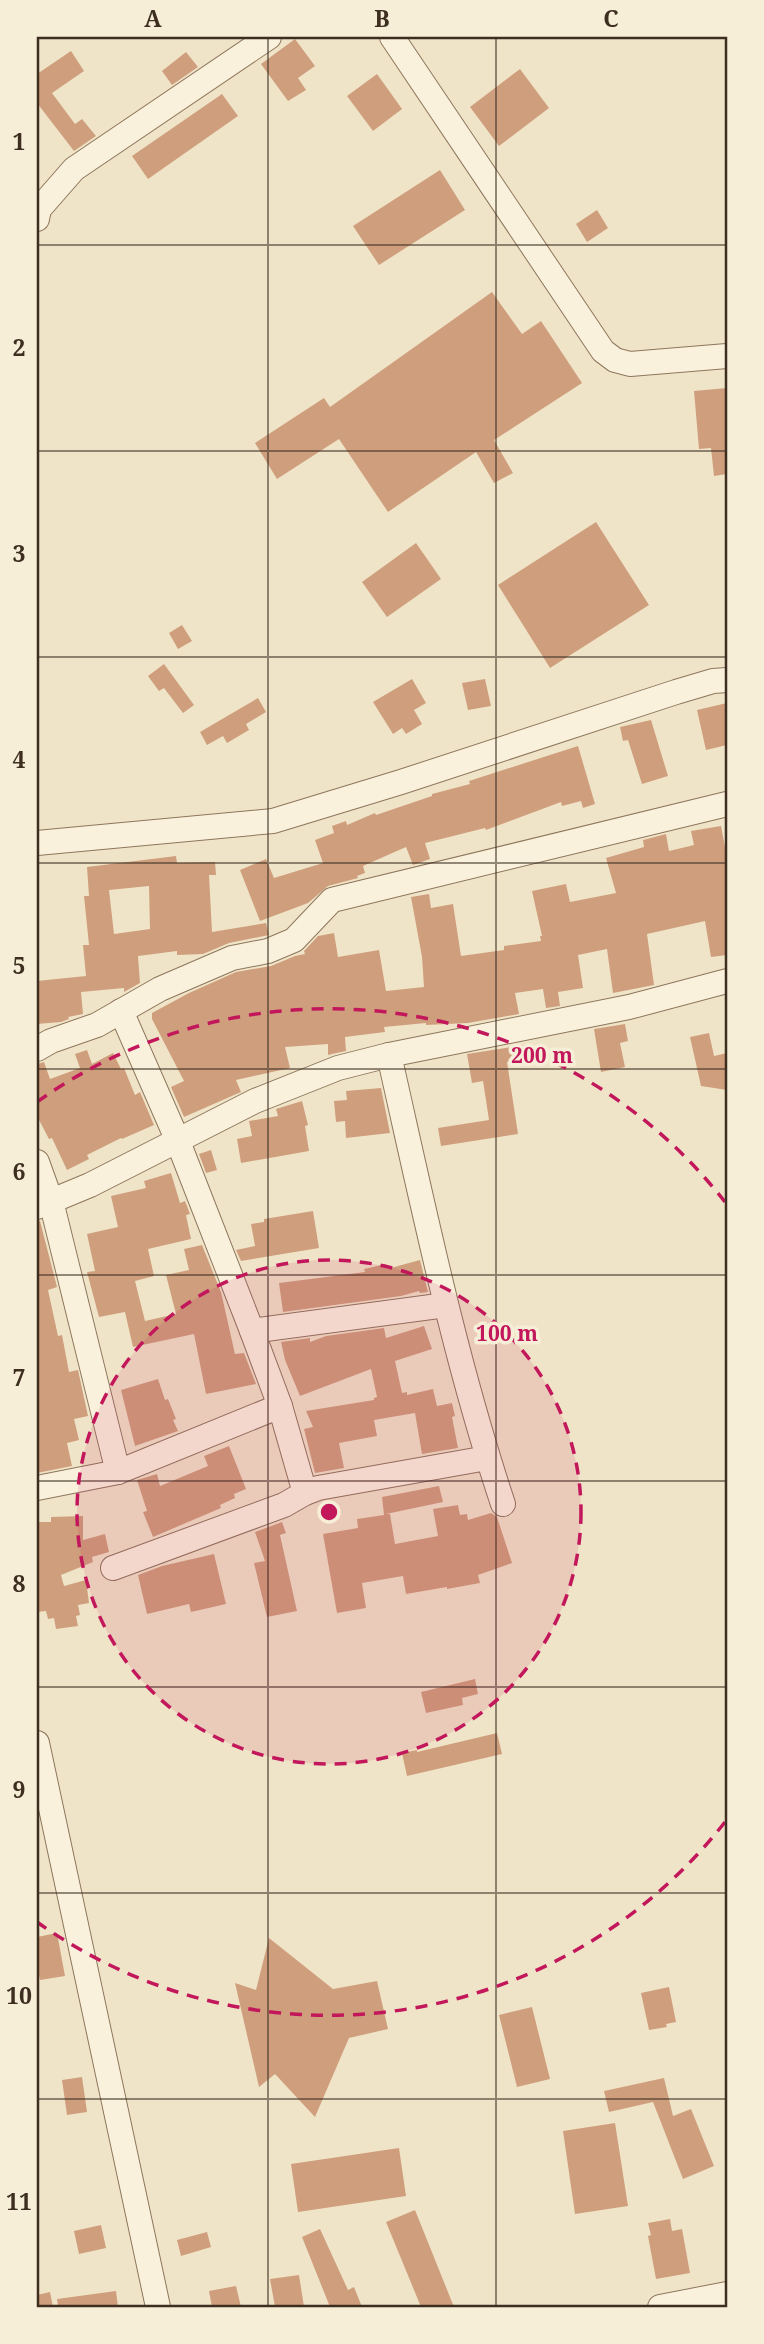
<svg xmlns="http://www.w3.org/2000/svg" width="764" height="2344" font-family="'Noto Serif',serif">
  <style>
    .building { fill: #cf9f7d; fill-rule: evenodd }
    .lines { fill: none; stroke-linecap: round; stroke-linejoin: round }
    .minor-casing { stroke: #8d765c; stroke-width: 26 }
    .minor { stroke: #faf1dc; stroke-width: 24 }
    .grid { fill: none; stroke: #3d2e20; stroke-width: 2; stroke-opacity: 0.55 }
    .ring { fill: none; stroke: #c2185b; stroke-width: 3.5; stroke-dasharray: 12 9 }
    .centre { fill: #c2185b; stroke: #f7eed8; stroke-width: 3.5 }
    .ring-label { font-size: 21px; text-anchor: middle; font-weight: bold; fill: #c2185b; stroke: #f7eed8; stroke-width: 7; stroke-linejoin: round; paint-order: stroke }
    .neatline { fill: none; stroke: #3d2e20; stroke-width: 2.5 }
    .grid-label { font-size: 23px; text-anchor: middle; font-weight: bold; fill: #3d2e20 }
  </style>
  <rect width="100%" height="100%" fill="#f0e4c8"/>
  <g class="building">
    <polygon points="295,39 315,66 298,78 306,90 288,101 261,64"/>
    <polygon points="71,51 84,71 52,93 75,124 82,119 96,136 74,151 37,103 37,74"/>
    <polygon points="186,52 198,67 172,85 162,71"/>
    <polygon points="520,69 549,108 499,146 470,107"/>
    <polygon points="377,74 402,109 373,131 347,96"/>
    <polygon points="222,94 238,116 148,179 132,156"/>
    <polygon points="440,170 465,210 379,265 353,226"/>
    <polygon points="597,210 608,228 587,242 576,224"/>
    <polygon points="492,292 522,334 541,321 582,383 494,440 513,473 494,483 476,452 388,512 339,439 277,479 255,443 324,398 330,407"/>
    <polygon points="727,388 727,474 714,476 711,448 699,449 694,391"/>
    <polygon points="596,522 649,605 550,668 498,585"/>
    <polygon points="416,543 441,579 387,617 362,582"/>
    <polygon points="182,625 192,641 178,649 169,633"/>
    <polygon points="164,664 194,705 183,713 164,688 159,691 148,676"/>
    <polygon points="412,679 426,703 414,710 422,724 406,734 402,728 393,734 373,702"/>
    <polygon points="485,679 491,706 468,710 462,683"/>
    <polygon points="258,698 266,712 246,724 249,730 227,743 223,736 207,745 200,732"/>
    <polygon points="727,703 727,745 706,750 697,710"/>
    <polygon points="651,720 668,776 642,784 628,740 623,741 620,727"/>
    <polygon points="578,746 595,804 583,808 581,801 562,806 561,802 486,830 485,828 425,843 430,859 413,865 406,847 363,866 365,873 357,876 358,878 328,886 308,903 260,921 240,870 266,859 274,878 323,863 315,840 334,833 332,826 346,821 347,825 375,813 376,815 432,796 432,794 470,784 469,781"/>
    <polygon points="721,826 727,858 727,955 711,957 705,921 647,934 654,985 613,993 607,949 578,955 583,988 558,992 560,1006 546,1008 543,989 515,993 519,1014 468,1023 426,1025 426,1023 384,1027 385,1032 345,1037 346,1051 332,1054 328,1055 328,1044 285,1047 290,1068 236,1080 241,1092 184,1117 171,1087 184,1081 152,1019 152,1013 189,993 236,972 271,966 295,956 305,954 304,951 318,936 334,933 338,957 379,950 386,991 424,987 422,957 411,897 429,894 431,908 453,904 461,956 504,950 504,946 541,941 540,936 542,936 532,891 566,884 570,902 616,893 606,858 644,847 643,840 666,834 669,851 694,845 691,831"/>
    <path d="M176,856L177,863L215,862L216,875H209L212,932L266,923L269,935L229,943L203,954L177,955V951L138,956L140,983L124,992V988L81,992L83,1014L68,1017L69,1019L61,1022L37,1024V981L86,976L83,945H89L84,896H89L87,867ZM149,886L150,929L114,934L109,890Z"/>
    <polygon points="625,1024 628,1041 620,1043 625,1067 601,1072 594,1029"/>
    <polygon points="709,1033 714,1056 727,1053 727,1090 701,1086 690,1037"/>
    <polygon points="530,1044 532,1058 507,1062 518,1134 441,1146 438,1128 489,1120 483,1081 472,1083 467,1054"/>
    <polygon points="87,1050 92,1064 113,1053 121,1069 124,1068 135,1095 140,1092 154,1125 122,1139 121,1138 87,1155 89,1159 67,1170 52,1138 49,1139 37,1116 37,1064 44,1062 50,1079 80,1068 75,1054"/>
    <polygon points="381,1088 390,1133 346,1138 345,1121 336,1122 334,1101 347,1100 346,1091"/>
    <polygon points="302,1101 308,1125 305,1126 309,1151 241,1163 237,1139 252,1136 249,1121 278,1116 276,1109"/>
    <polygon points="211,1150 217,1170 206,1173 199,1154"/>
    <polygon points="171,1173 180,1203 185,1201 190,1214 186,1215 191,1239 148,1249 154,1276 135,1281 145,1321 176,1314 166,1275 189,1270 184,1249 202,1245 221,1292 235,1354 244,1353 256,1384 206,1394 194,1334 133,1347 125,1312 99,1317 87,1272 95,1271 87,1234 118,1227 111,1196 146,1188 144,1181"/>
    <polygon points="313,1211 319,1248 241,1261 236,1250 255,1246 251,1224 264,1222 264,1219"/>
    <polygon points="40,1221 57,1287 48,1290 58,1336 62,1335 69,1372 78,1370 88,1416 74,1419 79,1440 67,1443 72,1466 37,1473 37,1222"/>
    <polygon points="420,1260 428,1292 420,1293 419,1291 401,1296 283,1312 279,1283 365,1272 364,1269 386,1264 387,1269"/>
    <polygon points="424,1326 432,1349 395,1361 402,1393 407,1392 407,1395 433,1389 437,1406 452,1403 455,1416 452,1417 458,1448 422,1454 415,1413 374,1420 377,1436 339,1443 344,1468 315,1473 304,1429 313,1427 306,1411 374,1400 374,1398 377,1397 371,1369 300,1396 285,1360 281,1342 310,1338 310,1342 326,1336 384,1328 386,1338"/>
    <polygon points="158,1379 165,1400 168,1399 176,1419 173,1420 178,1431 135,1446 121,1390"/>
    <polygon points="229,1446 246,1489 234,1494 235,1498 220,1505 221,1508 153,1537 143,1512 147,1511 137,1480 157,1474 160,1486 208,1466 204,1456"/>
    <polygon points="439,1486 443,1502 386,1514 390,1514 395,1544 438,1536 433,1509 458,1505 460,1515 467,1514 468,1520 491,1513 497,1517 512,1563 478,1575 480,1583 447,1589 447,1587 406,1594 403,1576 362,1583 366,1608 337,1613 323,1534 358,1528 357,1519 384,1515 382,1497"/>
    <polygon points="83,1516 83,1540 105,1534 109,1552 92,1557 93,1562 61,1575 64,1586 86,1580 89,1603 78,1605 80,1615 76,1616 78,1626 56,1629 54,1618 48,1619 46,1611 37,1612 37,1522 51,1522 51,1517"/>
    <polygon points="282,1522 286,1533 280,1535 297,1611 267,1617 254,1563 265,1561 255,1532"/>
    <polygon points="214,1554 226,1604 191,1612 189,1604 147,1614 138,1575 162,1566"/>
    <polygon points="475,1679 478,1694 462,1698 463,1705 426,1713 421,1692"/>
    <polygon points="497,1733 502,1754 407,1776 402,1753 417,1750 417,1752"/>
    <polygon points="57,1933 65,1976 40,1980 37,1964 37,1937"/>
    <polygon points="269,1938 333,1989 377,1981 388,2029 349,2038 315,2117 275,2074 259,2087 235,1983 256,1990"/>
    <polygon points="669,1987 676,2022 666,2024 667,2027 649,2030 641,1993"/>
    <polygon points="532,2007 550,2079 517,2087 499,2015"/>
    <polygon points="82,2077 87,2112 67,2115 62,2080"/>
    <polygon points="664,2078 673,2116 691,2109 714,2166 683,2179 653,2102 609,2112 604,2091"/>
    <polygon points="615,2123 628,2206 575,2214 563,2131"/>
    <polygon points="399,2148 406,2196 298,2212 291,2164"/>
    <polygon points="415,2210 454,2307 421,2307 386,2222"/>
    <polygon points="670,2219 672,2231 682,2229 690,2273 656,2279 648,2236 651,2235 648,2223"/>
    <polygon points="101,2225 106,2248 79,2254 74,2231"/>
    <polygon points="320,2229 348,2290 354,2287 362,2307 330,2307 302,2237"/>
    <polygon points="207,2232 211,2247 181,2256 177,2240"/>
    <polygon points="299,2275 304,2307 275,2307 270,2279"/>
    <polygon points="236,2286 241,2307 212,2307 209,2291"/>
    <polygon points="116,2291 118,2307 58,2307 57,2299"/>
    <polygon points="50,2292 53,2307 37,2307 37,2295"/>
  </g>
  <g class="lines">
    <g class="minor-casing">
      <g id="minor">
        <polyline points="392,37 603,351 615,360 630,364 727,356"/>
        <polyline points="37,219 39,209 74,169 269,37"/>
        <polyline points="37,843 273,821 401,782 676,692 713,681 727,680"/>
        <polyline points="121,1011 177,1139 252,1331 280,1406 305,1493"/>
        <polyline points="37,1049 51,1041 97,1025 160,989 232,958 268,951 294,940 332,900 727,804"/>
        <path d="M389,1055C423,1205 454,1357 503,1504"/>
        <polyline points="37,1162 51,1201 118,1472"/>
        <polyline points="37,1207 90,1185 255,1101 338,1068 389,1055 629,1007 727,981"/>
        <polyline points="252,1331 446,1305"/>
        <polyline points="37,1488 118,1472 280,1406"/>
        <polyline points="113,1568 284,1505 305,1493 318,1488 487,1458"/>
        <polyline points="37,1743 158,2307"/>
        <polyline points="660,2307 727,2294"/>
      </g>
    </g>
    <use href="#minor" class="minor"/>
  </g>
  <path class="grid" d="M268,37V2307M496,37V2307M37,245H727M37,451H727M37,657H727M37,863H727M37,1069H727M37,1275H727M37,1481H727M37,1687H727M37,1893H727M37,2099H727"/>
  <circle cx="329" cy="1512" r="252" fill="#c2185b" fill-opacity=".12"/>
  <g class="ring">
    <circle cx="329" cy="1512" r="252"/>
    <path d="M725 1822A503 503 0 0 1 37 1922M37 1102A503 503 0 0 1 725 1202"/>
  </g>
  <circle cx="329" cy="1512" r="10" class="centre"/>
  <g class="ring-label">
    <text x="542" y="1063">200 m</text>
    <text x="507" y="1341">100 m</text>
  </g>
  <rect width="764" height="2344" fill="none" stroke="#f7eed8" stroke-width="77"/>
  <rect x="38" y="38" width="688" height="2268" class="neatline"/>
  <g class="grid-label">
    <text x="153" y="27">A</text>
    <text x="382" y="27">B</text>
    <text x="611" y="27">C</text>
    <text x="19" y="150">1</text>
    <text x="19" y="356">2</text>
    <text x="19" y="562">3</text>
    <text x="19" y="768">4</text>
    <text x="19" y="974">5</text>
    <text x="19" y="1180">6</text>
    <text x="19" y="1386">7</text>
    <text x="19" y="1592">8</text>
    <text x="19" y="1798">9</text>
    <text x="19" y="2004">10</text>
    <text x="19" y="2210">11</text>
  </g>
</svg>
